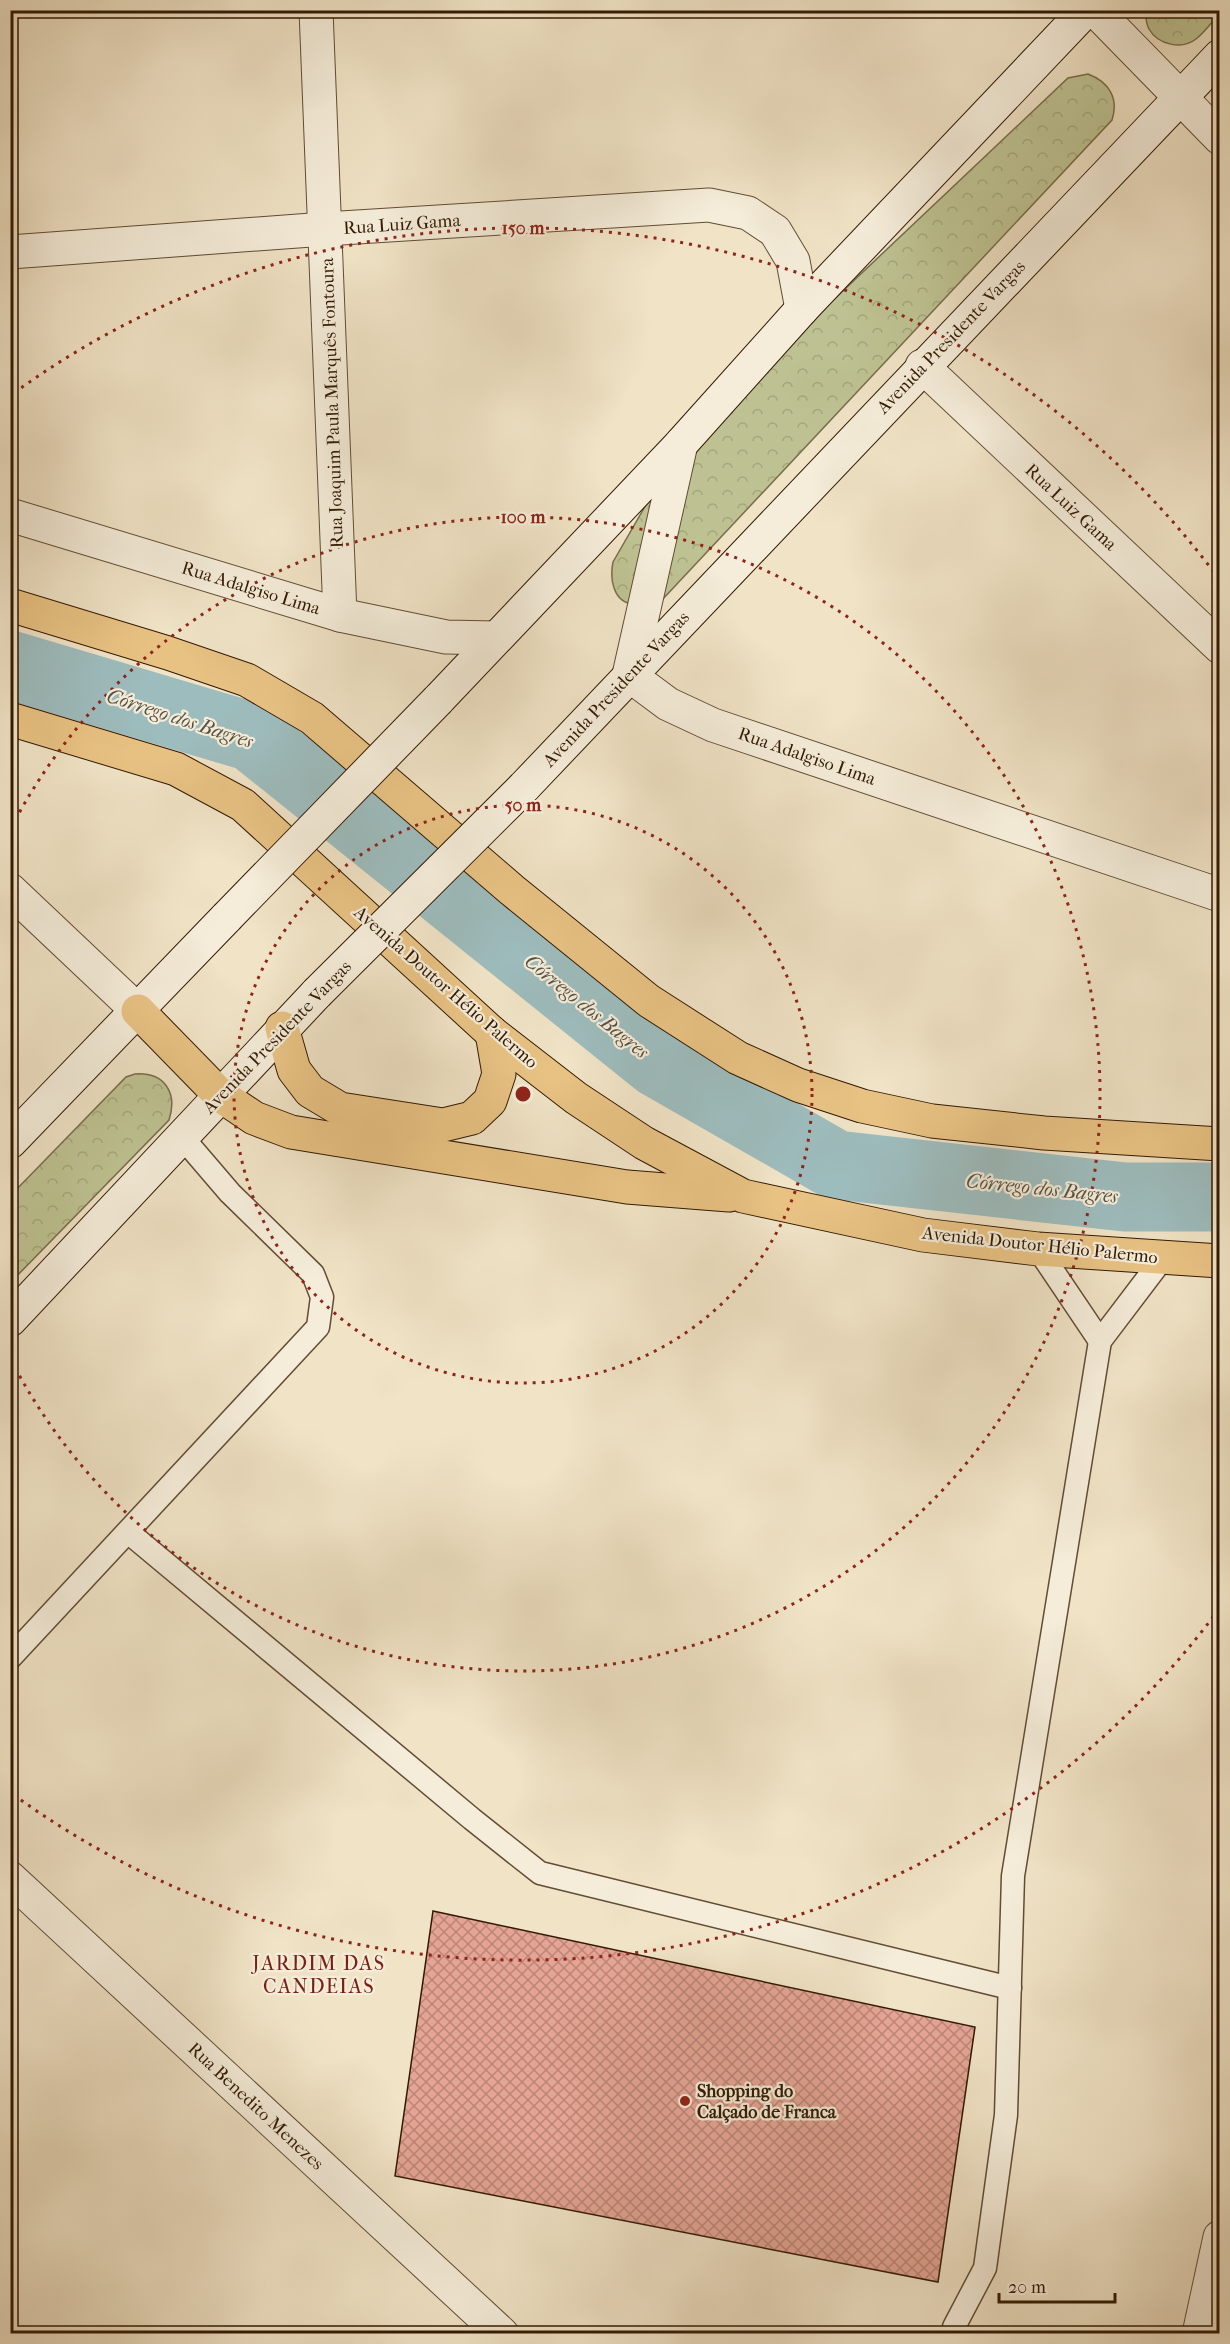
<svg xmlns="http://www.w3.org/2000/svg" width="1230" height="2344" font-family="'IM FELL French Canon',serif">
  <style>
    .forest { fill: url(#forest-crowns); stroke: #786e4a; stroke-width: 1.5 }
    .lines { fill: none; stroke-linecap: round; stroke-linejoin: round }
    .river { stroke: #9dbcbd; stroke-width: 69 }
    .building { fill: url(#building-cross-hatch); stroke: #321903; stroke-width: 1.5 }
    .service-casing { stroke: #624c34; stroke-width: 25 }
    .minor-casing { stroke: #624c34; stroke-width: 35 }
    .secondary-casing { stroke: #321903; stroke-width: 35 }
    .primary-casing { stroke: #321903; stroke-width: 35 }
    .service { stroke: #f5edda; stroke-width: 22 }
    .minor { stroke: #f5edda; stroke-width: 33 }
    .secondary { stroke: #f5edda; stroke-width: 33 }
    .primary { stroke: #e8c283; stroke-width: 33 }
    .secondary-bridge-casing { stroke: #321903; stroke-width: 35; stroke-linecap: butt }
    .secondary-bridge { stroke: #f5edda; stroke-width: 33 }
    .ring { fill: none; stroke: #8f2418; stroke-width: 3; stroke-dasharray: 3 6 }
    .poi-dot { fill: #8f2418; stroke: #f5edda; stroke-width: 2 }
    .labels { text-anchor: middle; stroke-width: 4.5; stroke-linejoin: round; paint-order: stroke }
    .street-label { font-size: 18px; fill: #321903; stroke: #f5edda }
    .poi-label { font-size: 18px; font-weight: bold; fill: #321903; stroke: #f5edda; text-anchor: start }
    .water-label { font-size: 20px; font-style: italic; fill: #575244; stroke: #f5edda }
    .neighbourhood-label { font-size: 20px; letter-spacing: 1.5px; fill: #7a1f14; stroke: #f5edda }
    .centre { fill: #8f2418; stroke: #f5edda; stroke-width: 3 }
    .ring-label { font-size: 18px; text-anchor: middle; font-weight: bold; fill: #8f2418; stroke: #f5edda; stroke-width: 4.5; stroke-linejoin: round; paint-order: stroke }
  </style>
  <defs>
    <pattern id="forest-crowns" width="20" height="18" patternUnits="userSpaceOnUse" patternTransform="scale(1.5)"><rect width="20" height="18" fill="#bec292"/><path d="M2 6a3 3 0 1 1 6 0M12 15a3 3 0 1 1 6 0" fill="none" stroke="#a4a67c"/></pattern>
    <pattern id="building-cross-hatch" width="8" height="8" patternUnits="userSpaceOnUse" patternTransform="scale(1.5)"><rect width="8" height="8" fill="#e5a494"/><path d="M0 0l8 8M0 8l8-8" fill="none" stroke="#ba8577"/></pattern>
  </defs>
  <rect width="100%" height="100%" fill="#f0e3c6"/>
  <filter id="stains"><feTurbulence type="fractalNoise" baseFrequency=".00333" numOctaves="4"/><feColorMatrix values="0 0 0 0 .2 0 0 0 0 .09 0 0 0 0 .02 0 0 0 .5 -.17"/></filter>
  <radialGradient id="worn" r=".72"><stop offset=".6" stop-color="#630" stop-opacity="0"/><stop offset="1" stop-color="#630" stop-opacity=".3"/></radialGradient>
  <g class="forest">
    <path d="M1219,10V14C1212,22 1205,32 1196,39C1182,50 1158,45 1149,29C1146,24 1146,17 1145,11Z"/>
    <path d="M1088,74C1109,82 1119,98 1112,120L661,601C652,602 639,606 631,604C612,600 610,577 613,562L681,444L1068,78Z"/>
    <path d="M135,1074C164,1072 178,1092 169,1120L11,1282V1195L126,1077Z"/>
  </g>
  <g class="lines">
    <polyline class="river" points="10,665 252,737 658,1063 836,1165 1125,1197 1220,1197"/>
  </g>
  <polygon class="building" points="433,1911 975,2027 938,2282 395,2176"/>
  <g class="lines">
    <g class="service-casing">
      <g id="service">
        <polyline points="1038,1249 1100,1341"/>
        <polyline points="128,1532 472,1819 540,1873 1010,1988"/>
        <polyline points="10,1658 318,1327 322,1297 313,1274 230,1193 182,1137"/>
        <polyline points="954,2327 985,2268 1006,2115 1013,1876 1100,1341 1163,1258"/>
      </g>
    </g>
    <g class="minor-casing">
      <g id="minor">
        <polyline points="316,10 340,615"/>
        <polyline points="1095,10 1220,138"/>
        <polyline points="10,252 325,229 709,205 748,213 775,231 793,261 802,309"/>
        <polyline points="922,366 1220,647"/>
        <polyline points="681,444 629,675 668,704 713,725 1220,895"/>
        <polyline points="10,515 340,615 446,637 496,638"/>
        <polyline points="10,890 138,1011"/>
        <polyline points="10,1878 502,2334"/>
        <polyline points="1199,2334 1220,2237"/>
      </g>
    </g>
    <g class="secondary-casing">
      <g id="secondary">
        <polyline points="438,700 681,444 802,309 1086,10"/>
        <polyline points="524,787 1220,56"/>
        <polyline points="10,1142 227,917"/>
        <polyline points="10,1320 317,993"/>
      </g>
    </g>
    <g class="primary-casing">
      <g id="primary">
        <polyline points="10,605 168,653 247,680 312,718 512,890 649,1001 738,1058 798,1085 862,1106 932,1121 1044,1133 1220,1144"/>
        <polyline points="10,719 176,769 243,805 492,1033 576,1098 644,1143 743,1196 923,1235 1038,1249 1220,1261"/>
        <polyline points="138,1011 220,1095 254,1118 291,1132 627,1187 729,1195"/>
        <polyline points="282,1028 294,1070 310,1091 340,1109 443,1125 472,1118 490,1101 499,1074 492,1033"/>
      </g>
    </g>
    <use href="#service" class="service"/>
    <use href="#minor" class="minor"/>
    <use href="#secondary" class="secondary"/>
    <use href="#primary" class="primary"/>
    <g class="secondary-bridge-casing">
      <g id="secondary-bridge">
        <polyline points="227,917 438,700"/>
        <polyline points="317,993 524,787"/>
      </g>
    </g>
    <use href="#secondary-bridge" class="secondary-bridge"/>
  </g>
  <g class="ring">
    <circle cx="523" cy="1094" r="289"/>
    <path d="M11 828A577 577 0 1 1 11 1360"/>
    <path d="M1219 1609A866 866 0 0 1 14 1795M14 393A866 866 0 0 1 1219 579"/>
  </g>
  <circle class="poi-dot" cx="685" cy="2101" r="6"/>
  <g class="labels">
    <g class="street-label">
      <text transform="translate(402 224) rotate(-4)" y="6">Rua Luiz Gama</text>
      <text transform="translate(951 337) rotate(-46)" y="6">Avenida Presidente Vargas</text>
      <text transform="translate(332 403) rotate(-92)" y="6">Rua Joaquim Paula Marquês Fontoura</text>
      <text transform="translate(1071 507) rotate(43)" y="6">Rua Luiz Gama</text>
      <text transform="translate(251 588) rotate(17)" y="6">Rua Adalgiso Lima</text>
      <text transform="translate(616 689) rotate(-47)" y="6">Avenida Presidente Vargas</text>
      <text transform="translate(807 756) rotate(19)" y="6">Rua Adalgiso Lima</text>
      <text transform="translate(446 987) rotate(41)" y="6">Avenida Doutor Hélio Palermo</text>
      <text transform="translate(277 1037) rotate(-46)" y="6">Avenida Presidente Vargas</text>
      <text transform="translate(1040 1245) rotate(6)" y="6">Avenida Doutor Hélio Palermo</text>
      <text transform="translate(256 2106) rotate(43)" y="6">Rua Benedito Menezes</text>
    </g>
    <g class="poi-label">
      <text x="697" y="2097">Shopping do<tspan x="697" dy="21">Calçado de Franca</tspan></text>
    </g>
    <g class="water-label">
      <text transform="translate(180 718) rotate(18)" y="7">Córrego dos Bagres</text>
      <text transform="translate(587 1006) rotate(39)" y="7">Córrego dos Bagres</text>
      <text transform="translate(1042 1188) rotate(6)" y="7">Córrego dos Bagres</text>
    </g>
    <g class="neighbourhood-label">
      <text x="319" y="1970">JARDIM DAS<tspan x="319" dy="23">CANDEIAS</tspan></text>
    </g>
  </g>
  <circle cx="523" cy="1094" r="9" class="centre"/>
  <g class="ring-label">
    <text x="523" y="234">150 m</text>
    <text x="523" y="523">100 m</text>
    <text x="523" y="811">50 m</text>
  </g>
  <rect width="1230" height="2344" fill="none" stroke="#f0e3c6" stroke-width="36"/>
  <rect x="12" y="12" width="1206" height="2320" fill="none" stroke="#321903" stroke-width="3"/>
  <rect x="18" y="18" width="1194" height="2308" fill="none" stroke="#321903" stroke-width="1.5"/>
  <path d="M999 2293v9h116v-9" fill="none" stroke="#321903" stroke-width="3"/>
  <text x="1008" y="2293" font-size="18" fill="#321903" stroke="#f5edda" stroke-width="4.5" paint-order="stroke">20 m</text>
  <rect width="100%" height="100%" filter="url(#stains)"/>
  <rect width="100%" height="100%" fill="url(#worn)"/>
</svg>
